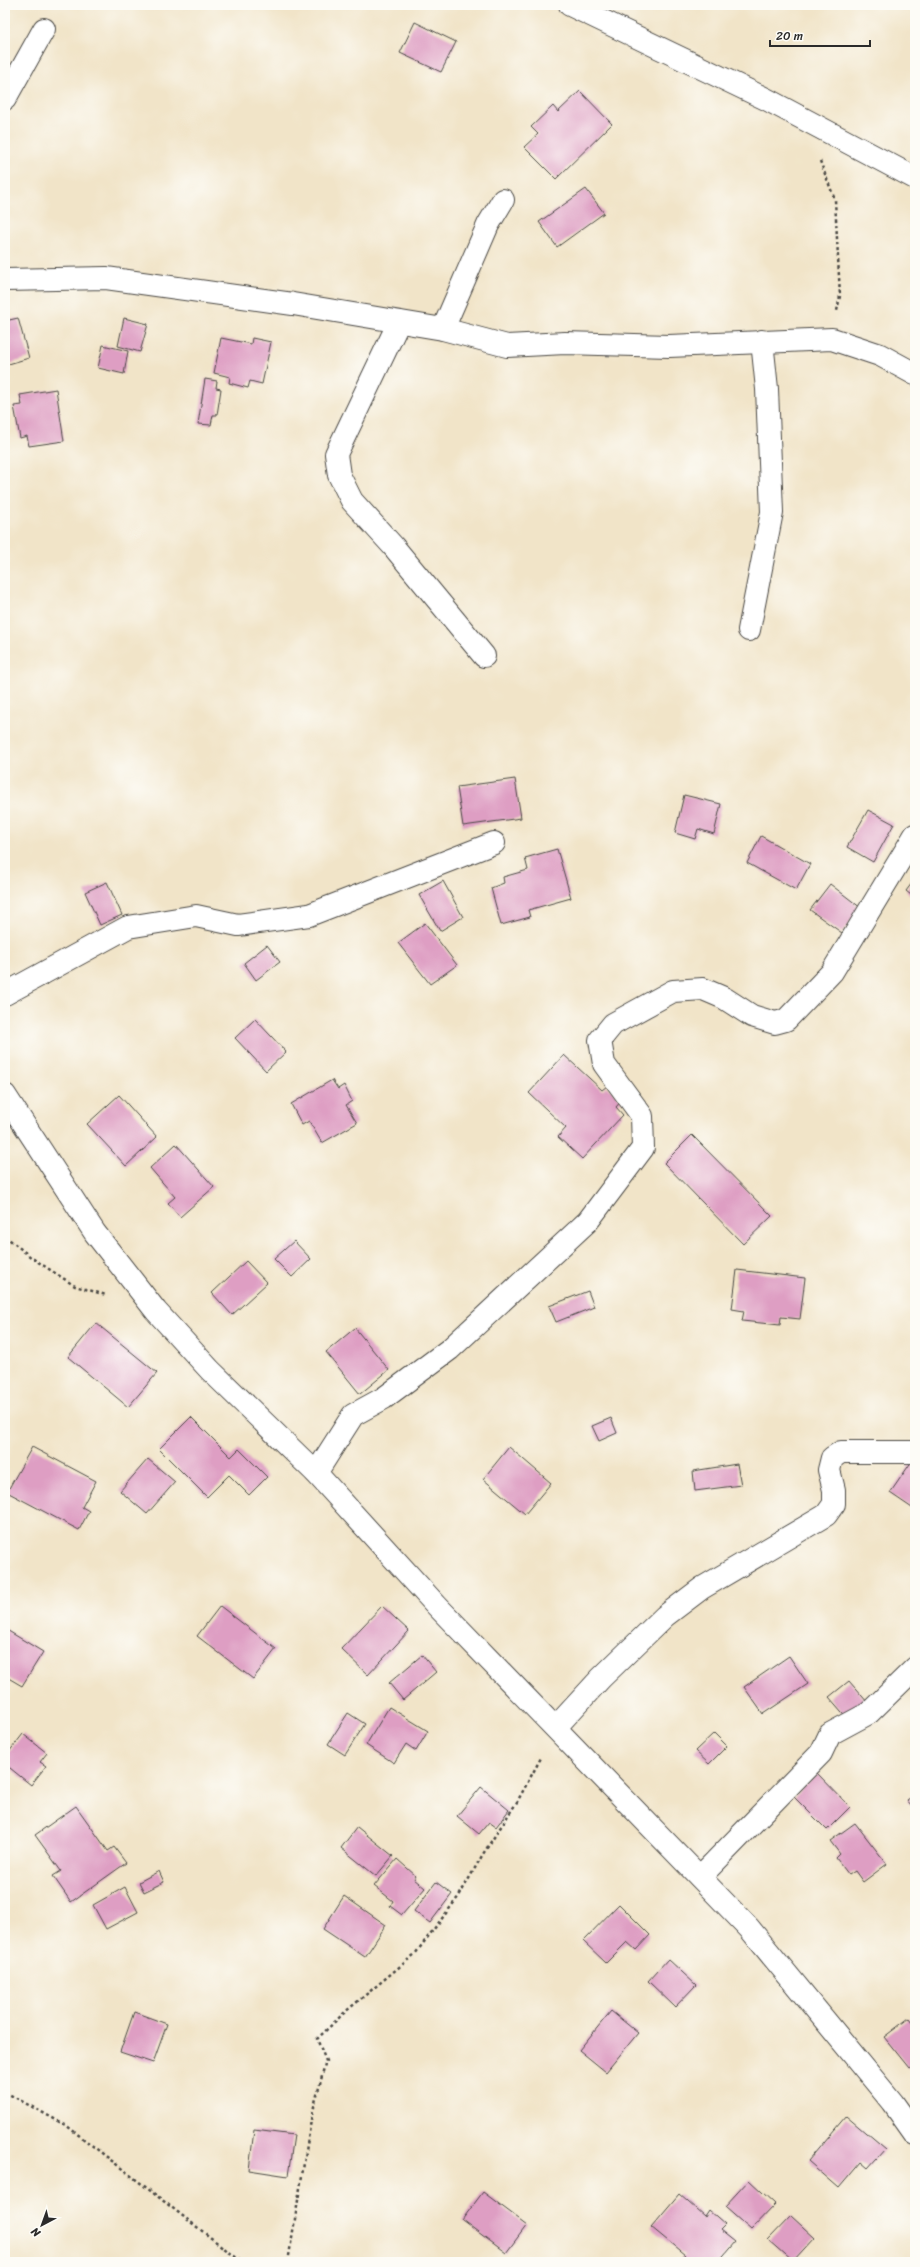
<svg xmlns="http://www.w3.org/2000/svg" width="920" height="2267" font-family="Sriracha,sans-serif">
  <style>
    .building { fill: #de9ec3 }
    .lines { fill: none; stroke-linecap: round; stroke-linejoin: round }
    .minor-casing { stroke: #494743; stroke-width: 24 }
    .path { stroke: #494743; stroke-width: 2.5; stroke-dasharray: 3 3; stroke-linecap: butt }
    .minor { stroke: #fff; stroke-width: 22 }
  </style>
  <rect width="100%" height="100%" fill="#fdfcf7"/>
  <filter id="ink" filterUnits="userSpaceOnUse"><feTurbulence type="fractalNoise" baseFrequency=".025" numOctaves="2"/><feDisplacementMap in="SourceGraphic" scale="8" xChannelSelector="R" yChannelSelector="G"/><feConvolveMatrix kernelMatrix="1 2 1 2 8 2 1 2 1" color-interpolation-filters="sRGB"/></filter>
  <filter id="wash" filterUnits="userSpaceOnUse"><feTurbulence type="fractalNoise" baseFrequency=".012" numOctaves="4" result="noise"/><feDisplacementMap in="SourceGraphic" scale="16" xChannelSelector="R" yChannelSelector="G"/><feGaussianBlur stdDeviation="0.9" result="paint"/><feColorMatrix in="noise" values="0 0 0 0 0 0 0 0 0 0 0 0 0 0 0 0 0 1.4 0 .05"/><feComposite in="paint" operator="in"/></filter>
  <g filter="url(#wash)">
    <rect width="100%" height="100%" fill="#f1e4c8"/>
    <g id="blocks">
      <g class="building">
        <polygon points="415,22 456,42 441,72 400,53"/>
        <polygon points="580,91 612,124 556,179 524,147 538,134 531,127 553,106 558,112"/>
        <polygon points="586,189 604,213 557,247 539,222"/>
        <polygon points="18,318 29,358 5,365 5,321"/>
        <polygon points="124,318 148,324 140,352 118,346"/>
        <polygon points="221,338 251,344 252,338 271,342 262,384 250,381 248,388 229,383 230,377 214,373"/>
        <polygon points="103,345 128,351 124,374 98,368"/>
        <polygon points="205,379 217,381 216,388 221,389 217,415 213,415 211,425 198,424"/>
        <polygon points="56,389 64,441 29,446 27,436 20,438 14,406 22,405 20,395"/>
        <polygon points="515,779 521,818 463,826 457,787"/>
        <polygon points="684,795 721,804 714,834 698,829 695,839 675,833"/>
        <polygon points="868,810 894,824 873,862 847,847"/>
        <polygon points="761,836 810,864 796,890 747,863"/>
        <polygon points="557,849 571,898 528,910 530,917 501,925 491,888 504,883 503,877 528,870 525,858"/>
        <polygon points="915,879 915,898 906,891"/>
        <polygon points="443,881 463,917 440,931 419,895"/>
        <polygon points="107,882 122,915 100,925 85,892"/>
        <polygon points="830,884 861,908 842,933 810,910"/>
        <polygon points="425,923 457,965 430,984 398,943"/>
        <polygon points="267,945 280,962 256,980 244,963"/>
        <polygon points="255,1019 286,1052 266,1071 235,1038"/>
        <polygon points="564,1055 602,1090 607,1086 622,1100 616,1107 623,1115 582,1159 558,1137 566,1128 529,1093"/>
        <polygon points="332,1080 338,1089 344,1085 352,1101 346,1105 357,1123 322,1143 309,1121 302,1125 291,1104"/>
        <polygon points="119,1095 157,1137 126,1166 87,1124"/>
        <polygon points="692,1135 772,1216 743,1244 664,1163"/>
        <polygon points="176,1144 214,1187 180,1217 168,1203 175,1197 150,1168"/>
        <polygon points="294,1241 311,1259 292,1277 274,1259"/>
        <polygon points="246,1261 267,1283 232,1315 212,1293"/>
        <polygon points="737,1270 805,1278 800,1319 781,1317 780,1325 742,1321 744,1311 732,1309"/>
        <polygon points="588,1291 594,1307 556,1322 549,1306"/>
        <polygon points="96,1323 157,1373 128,1407 68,1357"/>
        <polygon points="355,1328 389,1370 360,1394 326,1352"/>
        <polygon points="191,1417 231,1457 239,1449 267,1477 249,1495 229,1475 207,1497 159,1449"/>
        <polygon points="611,1418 617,1433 599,1441 592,1426"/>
        <polygon points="32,1447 96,1481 82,1507 89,1511 79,1530 7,1492"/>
        <polygon points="509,1447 551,1483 525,1514 483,1479"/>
        <polygon points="148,1459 175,1482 147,1514 120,1491"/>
        <polygon points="912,1461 915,1463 915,1510 890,1493"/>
        <polygon points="737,1464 741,1485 695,1491 693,1471"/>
        <polygon points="220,1606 276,1649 253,1679 197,1636"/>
        <polygon points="382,1606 409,1631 368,1675 341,1649"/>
        <polygon points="5,1629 43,1652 22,1686 5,1676"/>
        <polygon points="422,1655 436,1672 403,1700 389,1683"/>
        <polygon points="789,1656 808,1684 763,1714 744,1687"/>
        <polygon points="849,1681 868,1703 848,1719 829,1697"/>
        <polygon points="389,1707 428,1731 416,1751 406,1744 394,1763 366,1745"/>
        <polygon points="348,1713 365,1724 345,1755 328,1744"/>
        <polygon points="714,1733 727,1746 709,1764 695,1751"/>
        <polygon points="23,1734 47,1753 40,1762 46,1766 31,1785 5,1764 5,1757"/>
        <polygon points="817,1773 850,1807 827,1830 794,1797"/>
        <polygon points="481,1787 509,1810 496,1827 489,1822 479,1834 457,1816"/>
        <polygon points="915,1795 915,1811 907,1801"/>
        <polygon points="76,1806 108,1851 114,1847 126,1863 71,1902 53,1876 61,1871 35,1835"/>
        <polygon points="855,1823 887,1864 863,1882 855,1871 849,1875 836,1858 840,1854 830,1841"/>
        <polygon points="357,1827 393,1856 376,1876 341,1848"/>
        <polygon points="397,1859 416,1876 414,1879 425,1888 402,1915 390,1906 393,1901 374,1886"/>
        <polygon points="159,1871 164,1882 144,1892 139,1882"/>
        <polygon points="436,1882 452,1894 430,1923 414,1911"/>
        <polygon points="125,1887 138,1912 106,1929 93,1905"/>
        <polygon points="344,1896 386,1925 365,1957 323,1929"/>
        <polygon points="619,1904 650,1935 636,1950 627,1942 606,1963 583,1941"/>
        <polygon points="668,1959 696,1985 675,2007 648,1981"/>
        <polygon points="611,2011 638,2033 606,2072 579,2050"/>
        <polygon points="134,2012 167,2024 153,2063 120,2052"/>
        <polygon points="909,2018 915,2026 915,2064 909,2068 884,2037"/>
        <polygon points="846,2116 885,2149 868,2168 861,2162 839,2188 808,2161"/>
        <polygon points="254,2130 294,2135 288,2176 249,2170"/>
        <polygon points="749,2180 775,2204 751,2229 725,2206"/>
        <polygon points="483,2192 527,2225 506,2253 462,2220"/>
        <polygon points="679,2194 705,2217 709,2211 725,2225 720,2230 735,2242 718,2262 679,2262 685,2255 651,2227"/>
        <polygon points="791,2216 815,2238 793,2262 768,2240"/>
      </g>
    </g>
  </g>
  <g filter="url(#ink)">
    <use href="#blocks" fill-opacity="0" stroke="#494743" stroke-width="1"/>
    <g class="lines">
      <g class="minor-casing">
        <g id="minor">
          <polyline points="570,5 766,99 915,178"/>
          <polyline points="5,99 44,29"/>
          <polyline points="5,280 106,278 293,304 443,329 507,346 565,343 669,346 832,339 880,355 915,374"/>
          <polyline points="399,322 336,454 339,475 352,501 393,546 484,656"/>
          <polyline points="443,329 488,225 503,200"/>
          <polyline points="749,630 772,512 767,389 762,341"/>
          <polyline points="5,994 128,927 196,916 238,925 309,915 494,843"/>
          <polyline points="5,1095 95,1233 156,1311 210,1370 316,1473 437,1606 749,1928 893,2103 915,2134"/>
          <polyline points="316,1473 353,1415 384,1398 450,1349 588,1221 643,1148 642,1116 604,1064 600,1040 613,1024 673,991 703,989 724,998 752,1016 775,1023 786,1020 832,972 915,835"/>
          <polyline points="556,1727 601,1678 665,1616 702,1588 826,1515 834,1504 834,1490 829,1470 832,1458 841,1452 915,1452"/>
          <polyline points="700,1877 821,1753 830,1734 869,1713 915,1668"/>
        </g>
      </g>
      <g class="path">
        <polyline points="820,161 835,200 840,296 837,311"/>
        <polyline points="5,1236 32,1258 75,1286 106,1295"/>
        <polyline points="5,2092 67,2126 242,2262"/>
        <polyline points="288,2262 312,2114 326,2061 317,2039 345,2012 415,1954 459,1896 483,1854 517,1802 542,1756"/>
      </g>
      <use href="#minor" class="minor"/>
    </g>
  </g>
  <rect width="920" height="2267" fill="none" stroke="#fdfcf7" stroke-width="20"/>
  <g transform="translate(42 2225) rotate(221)" stroke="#fdfcf7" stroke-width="3" paint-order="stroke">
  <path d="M0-3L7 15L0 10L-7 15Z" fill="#2b2b2b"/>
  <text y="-6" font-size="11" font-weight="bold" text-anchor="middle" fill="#2b2b2b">N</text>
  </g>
  <path d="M770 40v6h100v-6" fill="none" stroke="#2b2b2b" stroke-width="2"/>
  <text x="776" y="40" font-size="12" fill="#2b2b2b" stroke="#fdfcf7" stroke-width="3" paint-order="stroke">20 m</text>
</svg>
